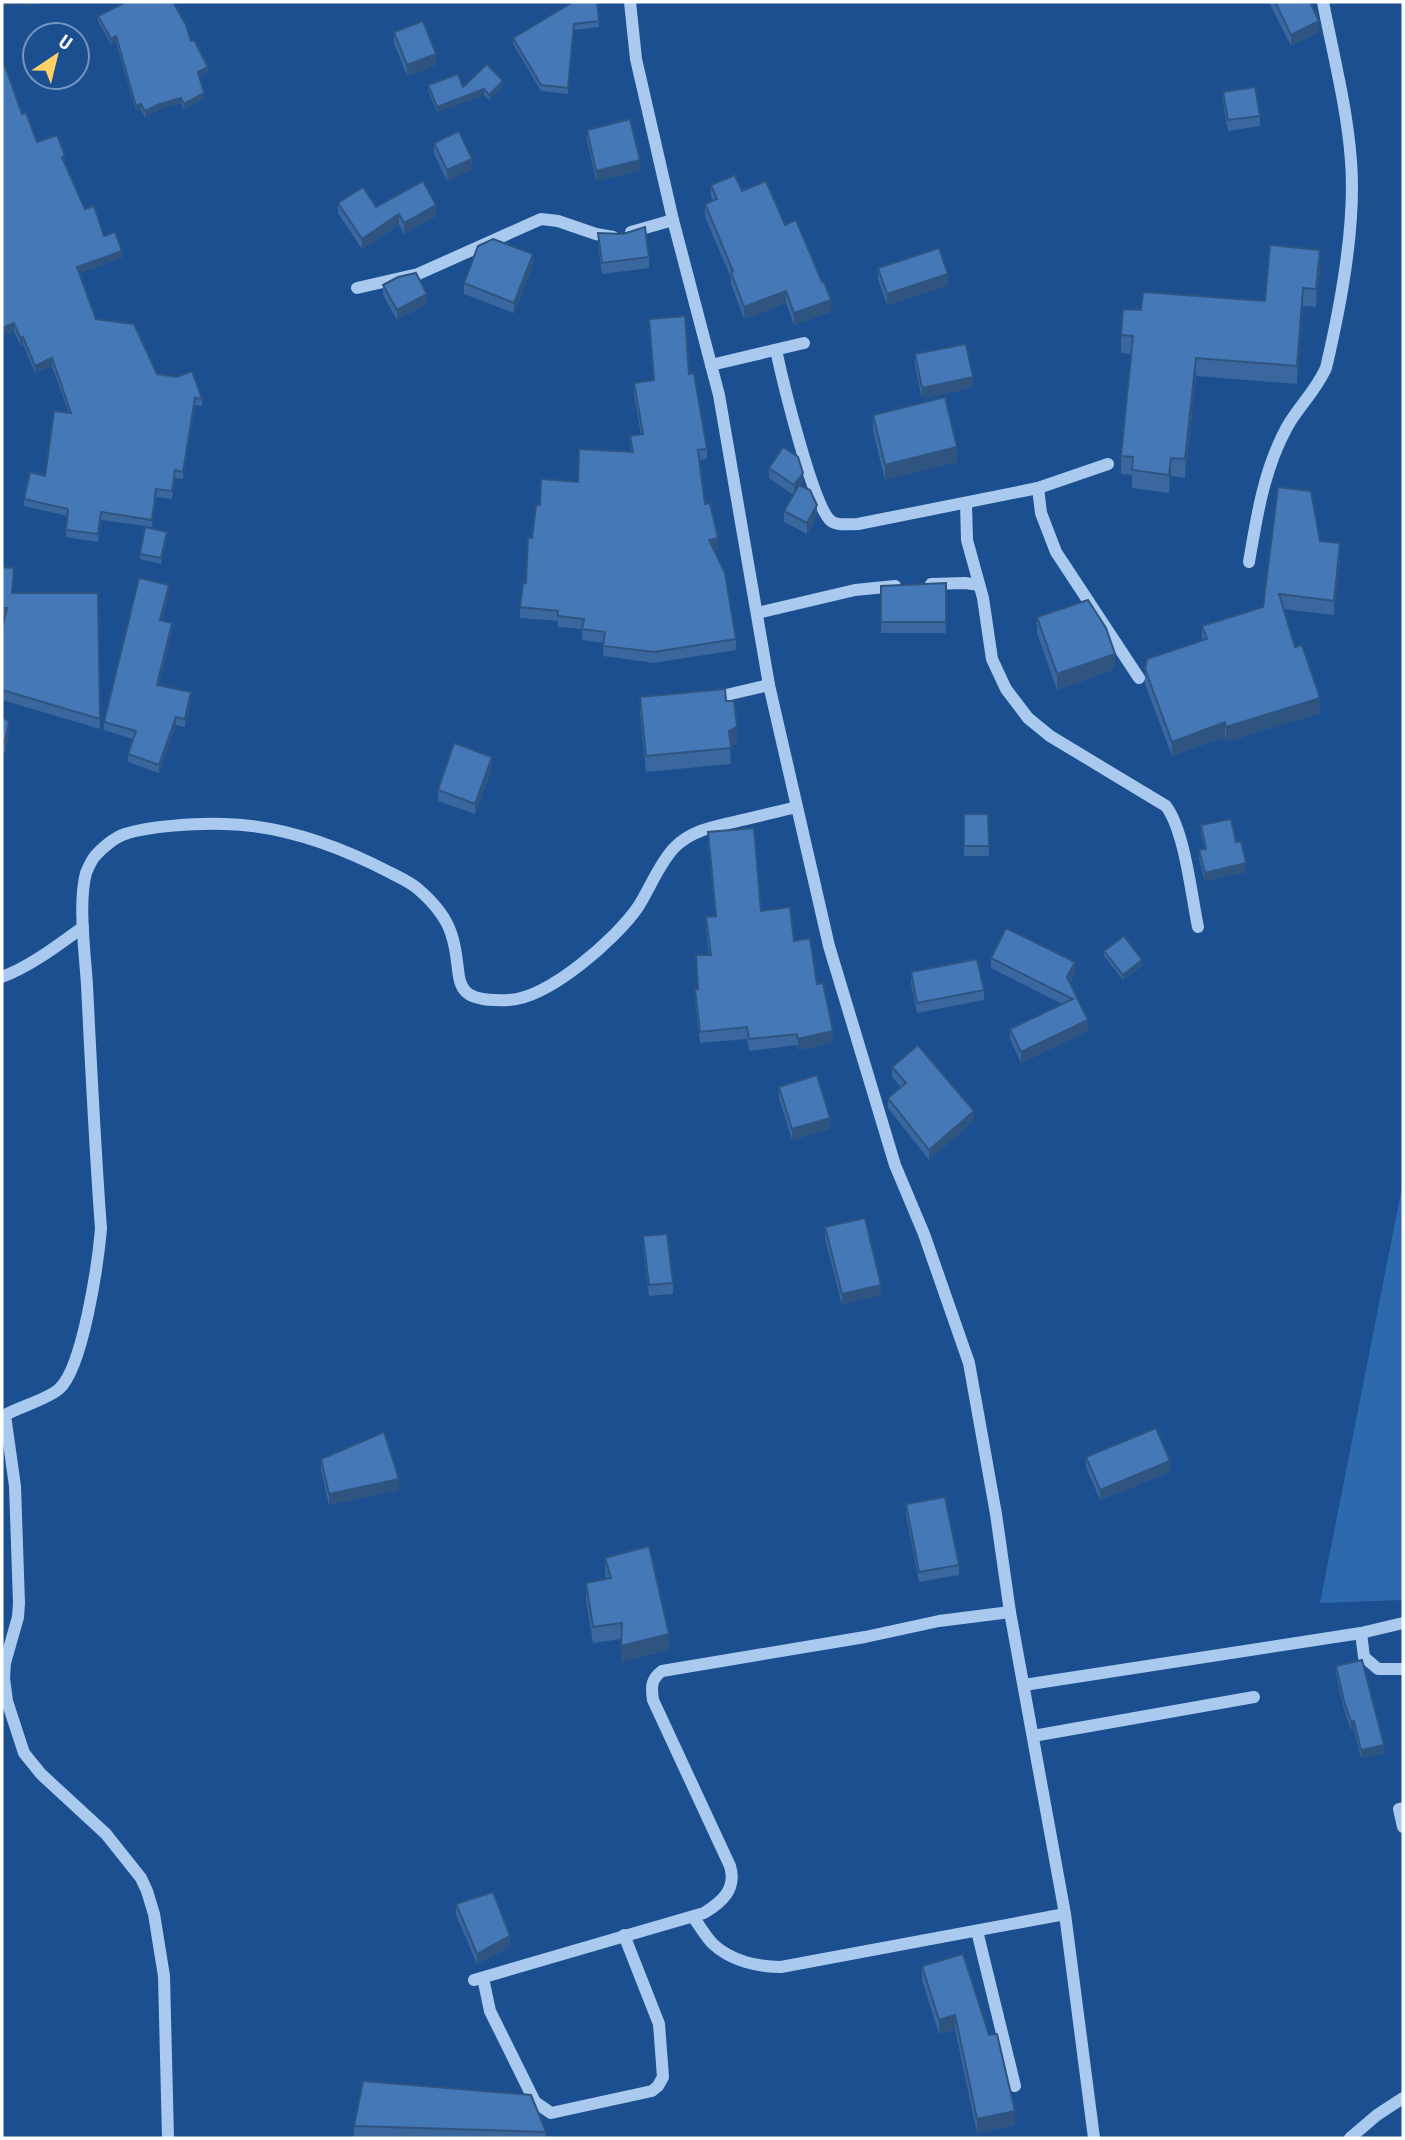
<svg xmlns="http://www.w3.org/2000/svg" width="1405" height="2140" font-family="'Roboto Condensed',sans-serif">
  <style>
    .green { fill: #2e69ad }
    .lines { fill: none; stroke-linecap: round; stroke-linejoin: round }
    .minor { stroke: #a9c9ee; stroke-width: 12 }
    .wall { fill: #3a679d }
    .shaded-wall { fill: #305480 }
    .building { fill: #4478b7; stroke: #305480; stroke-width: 2 }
  </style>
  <rect width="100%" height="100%" fill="#1b4f8f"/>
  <polygon class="green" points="1403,1182 1403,1600 1320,1603"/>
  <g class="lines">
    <g class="minor">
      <polyline points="630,2 636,59 673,220 719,395 769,685 829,946 895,1165 924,1234 969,1363 996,1514 1010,1612 1065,1914 1094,2138"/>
      <polyline points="631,232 673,220"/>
      <polyline points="357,288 418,274 541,219 558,221 596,234 613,237"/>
      <path d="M776,350C782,378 813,507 831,521C837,526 850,524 858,524L1038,488L1108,464"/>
      <polyline points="711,365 804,343"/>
      <polyline points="1038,488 1041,513 1056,552 1139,678"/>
      <path d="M966,503L967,540L983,598L992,659L1006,689L1028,718L1050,736L1166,806C1185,832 1191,894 1198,927"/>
      <path d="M1249,562C1257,515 1264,469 1287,427C1299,406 1315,392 1326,368C1341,304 1356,226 1351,161C1347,107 1333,54 1323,2"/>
      <polyline points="931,584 965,583 979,585"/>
      <polyline points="757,613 855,590 895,586"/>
      <polyline points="710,697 722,696 769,685"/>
      <path d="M2,977C31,966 58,945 83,927"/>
      <polyline points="1361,1633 1364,1657 1378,1669 1403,1669"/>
      <polyline points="1024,1685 1361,1633 1403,1623"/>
      <polyline points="1033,1736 1254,1697"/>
      <polyline points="1403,1808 1399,1809 1403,1827"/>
      <path d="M693,1917C700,1926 706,1937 713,1944C731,1961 758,1967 781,1967L1065,1914"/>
      <polyline points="977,1931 1015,2086"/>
      <polyline points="483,1978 490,2011 535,2102 551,2113 652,2091 658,2086 663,2077 659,2024 624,1935"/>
      <path d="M474,1980L704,1913C722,1902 737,1889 730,1866L653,1700C651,1687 651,1679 662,1671L865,1637L939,1621L1010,1612"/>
      <path d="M168,2138L164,1976L154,1914L147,1891L141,1878L106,1834L41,1774L24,1753L7,1701L4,1678L5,1663L18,1617L19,1603L15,1486L5,1415C21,1406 46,1400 59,1389C83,1368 98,1263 101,1229C95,1148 91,1067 87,985C85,953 78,903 86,873C88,868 92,860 95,856C102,848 115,837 125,834C149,826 198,823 224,824C281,825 341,847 391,873C400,878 410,882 418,889C432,901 445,915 451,933C466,976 443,1003 509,1000C549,998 616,939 638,907C650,888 659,864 674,848C692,829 718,826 742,820C760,816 779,811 797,807"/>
      <polyline points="1350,2138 1377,2115 1403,2098"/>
    </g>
  </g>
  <g class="wall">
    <polygon points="1269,2 1310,2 1319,32 1291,46"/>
    <polygon points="573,3 599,21 599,27 574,30 568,94 541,91 513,44 513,38"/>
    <polygon points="98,16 191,41 208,72 199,77 204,99 184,109 181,103 160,109 145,117 141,110 136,111 116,42 111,44 98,21"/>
    <polygon points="394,32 436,65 407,76 394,43"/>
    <polygon points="2,66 22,114 37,142 65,163 85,209 122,258 80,273 96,319 157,374 202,399 202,406 195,405 183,479 175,478 172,499 156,497 152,527 101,520 98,542 66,537 67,516 24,506 24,499 45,476 69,413 52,366 35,373 23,344 20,345 14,331 2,335"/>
    <polygon points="428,85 463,87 503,87 489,100 484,95 437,112 428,90"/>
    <polygon points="1223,92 1260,116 1260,126 1228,131 1223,102"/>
    <polygon points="587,130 640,171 596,181 587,140"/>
    <polygon points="434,143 472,169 447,181 434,154"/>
    <polygon points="711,185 742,191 785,225 831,312 794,325 786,303 744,319 731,284 731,278 705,217 705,204 713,201 711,197"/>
    <polygon points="338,203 376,207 436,216 404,234 399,225 362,249 338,213"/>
    <polygon points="598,233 623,234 649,257 649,268 602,274 598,244"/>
    <polygon points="533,265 514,313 464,294 464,283"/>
    <polygon points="878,268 948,285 887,305 878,279"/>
    <polygon points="1320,268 1316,307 1303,306 1297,384 1196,376 1185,478 1171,476 1169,493 1132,488 1132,475 1121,474 1121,456 1131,354 1121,353 1121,335 1141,310 1265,301"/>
    <polygon points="383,285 427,304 397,320 383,295"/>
    <polygon points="649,319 689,374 707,449 707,459 700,460 705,504 718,549 714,550 736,639 736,650 654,663 603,656 604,643 582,640 582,629 558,627 558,621 520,618 520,607 526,583 532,538 540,505 578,482 631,452 630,436 641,435 634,394 634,383 653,380"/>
    <polygon points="915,354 973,387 922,399 915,365"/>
    <polygon points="873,415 957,462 885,480 873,431"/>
    <polygon points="769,468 803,483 801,486 817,516 807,534 784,522 784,511 793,495 769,478"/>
    <polygon points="167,537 161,564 140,559 140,554"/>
    <polygon points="1320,541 1340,558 1334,615 1283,609 1295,647 1320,713 1226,742 1225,737 1172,756 1145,684 1145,669 1202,641 1202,626 1263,607"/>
    <polygon points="2,567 13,593 98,593 100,729 2,700 2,628 4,618 2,618"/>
    <polygon points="946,583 946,633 881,633 881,586"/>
    <polygon points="169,593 162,621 172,631 159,685 191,701 185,727 176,725 159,773 128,762 128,754 133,739 104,730 104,722"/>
    <polygon points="1037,617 1115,669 1057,690 1037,633"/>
    <polygon points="640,697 726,701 737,743 730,746 731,764 646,772 640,713"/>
    <polygon points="2,717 9,731 5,753 2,752"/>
    <polygon points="492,768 475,814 438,801 438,790"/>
    <polygon points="964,814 988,814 989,856 964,856"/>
    <polygon points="1201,825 1236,842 1246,872 1205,881 1199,859 1199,850 1205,849 1201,834"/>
    <polygon points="708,832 761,911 794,941 817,984 833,1043 798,1050 797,1045 749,1051 747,1039 700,1043 695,1001 695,989 698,989 696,955 709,955 706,928 706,917 715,916 708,843"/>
    <polygon points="1104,951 1142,966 1123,980 1104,956"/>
    <polygon points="991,958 1075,973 1070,983 1088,1031 1021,1063 1010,1039 1010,1029 1062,1004 991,968"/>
    <polygon points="911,972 984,990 984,1000 917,1013 911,983"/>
    <polygon points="892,1067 974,1121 929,1160 888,1108 888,1098 901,1087 892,1077"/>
    <polygon points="779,1087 830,1129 792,1140 779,1098"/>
    <polygon points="825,1227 881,1295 842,1305 825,1238"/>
    <polygon points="643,1236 673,1283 673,1294 649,1296 643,1247"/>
    <polygon points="1086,1457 1170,1472 1100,1500 1086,1467"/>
    <polygon points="321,1459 399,1490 329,1505 321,1470"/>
    <polygon points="906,1504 959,1565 959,1575 919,1582 906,1514"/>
    <polygon points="605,1558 669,1650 621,1662 621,1639 593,1643 586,1599 586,1583 606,1579 605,1574"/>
    <polygon points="1336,1666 1384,1753 1361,1758 1354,1729 1351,1730 1344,1709 1336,1674"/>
    <polygon points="456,1904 510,1947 477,1964 456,1915"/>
    <polygon points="922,1966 989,2035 1015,2125 977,2133 955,2029 939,2034 922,1980"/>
    <polygon points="354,2126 546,2132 546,2138 354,2138"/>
  </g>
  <g class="shaded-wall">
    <polygon points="2,2 17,2 2,7"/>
    <polygon points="23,2 41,2 23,8"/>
    <polygon points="1319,21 1319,32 1291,46 1291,35"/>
    <polygon points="116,36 116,42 111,44 111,39"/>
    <polygon points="436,54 436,65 407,76 407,65"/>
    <polygon points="208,67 208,72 198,78 198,72"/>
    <polygon points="503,81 503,87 489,100 489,95"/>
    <polygon points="484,89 484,95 437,112 437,107"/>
    <polygon points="204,93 204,99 184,109 184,104"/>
    <polygon points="181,98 181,103 160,109 145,117 145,111 160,104"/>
    <polygon points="141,104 141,110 136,111 136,106"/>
    <polygon points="472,159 472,169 447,181 447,170"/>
    <polygon points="640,160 640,171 596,181 596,171"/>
    <polygon points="436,205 436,216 404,234 404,223"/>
    <polygon points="399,214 399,225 362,249 362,239"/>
    <polygon points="1320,250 1320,268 1316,307 1316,289"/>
    <polygon points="122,251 122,258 77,274 77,267"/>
    <polygon points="533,254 533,265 514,313 514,303"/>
    <polygon points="948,274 948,285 887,305 887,294"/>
    <polygon points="1303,288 1303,306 1297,384 1297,366"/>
    <polygon points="786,291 786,303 744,319 744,307"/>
    <polygon points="427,294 427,304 397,320 397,310"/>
    <polygon points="831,300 831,312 794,325 794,313"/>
    <polygon points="14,323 14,331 2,335 2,328"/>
    <polygon points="23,337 23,344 20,345 20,338"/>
    <polygon points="52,358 52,366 35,373 35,366"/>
    <polygon points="1196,358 1196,376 1185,478 1185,459"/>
    <polygon points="973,377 973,387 922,399 922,388"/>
    <polygon points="195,398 195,405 183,479 183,472"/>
    <polygon points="957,447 957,462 885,480 885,465"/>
    <polygon points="1171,458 1171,476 1169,493 1169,475"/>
    <polygon points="803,473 803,483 794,496 794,485"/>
    <polygon points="817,505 817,516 807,534 807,523"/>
    <polygon points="167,532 167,537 161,564 161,558"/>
    <polygon points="718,538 718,549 709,551 709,540"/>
    <polygon points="1340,543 1340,558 1334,615 1334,601"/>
    <polygon points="169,585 169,593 160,628 160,620"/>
    <polygon points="172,623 172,631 157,693 157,685"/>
    <polygon points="1115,654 1115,669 1057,690 1057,674"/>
    <polygon points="191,692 191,701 185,727 185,719"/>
    <polygon points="1320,698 1320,713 1226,742 1226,727"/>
    <polygon points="176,717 176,725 159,773 159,765"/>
    <polygon points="9,721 9,731 5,753 5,742"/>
    <polygon points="1225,722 1225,737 1172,756 1172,742"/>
    <polygon points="737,727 737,743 729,747 729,731"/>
    <polygon points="492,757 492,768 475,814 475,804"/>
    <polygon points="1246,863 1246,872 1205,881 1205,873"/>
    <polygon points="1142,960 1142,966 1123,980 1123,975"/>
    <polygon points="1075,962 1075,973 1067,988 1067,977"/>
    <polygon points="1088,1020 1088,1031 1021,1063 1021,1052"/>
    <polygon points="833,1031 833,1043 798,1050 798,1039"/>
    <polygon points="974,1111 974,1121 929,1160 929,1150"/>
    <polygon points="830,1118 830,1129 792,1140 792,1129"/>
    <polygon points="881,1285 881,1295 842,1305 842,1294"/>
    <polygon points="1170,1461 1170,1472 1100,1500 1100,1490"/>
    <polygon points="399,1479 399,1490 329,1505 329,1494"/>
    <polygon points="669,1634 669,1650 621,1662 621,1646"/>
    <polygon points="1354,1721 1354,1729 1351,1730 1351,1722"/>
    <polygon points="1384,1745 1384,1753 1361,1758 1361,1750"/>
    <polygon points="510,1936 510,1947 477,1964 477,1954"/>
    <polygon points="955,2015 955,2029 939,2034 939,2020"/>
    <polygon points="1015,2111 1015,2125 977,2133 977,2119"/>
  </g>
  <g class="building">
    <polygon points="126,2 173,2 186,25 191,41 194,40 208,67 198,72 204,93 184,104 181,98 160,104 145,111 141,104 136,106 116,36 111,39 98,16"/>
    <polygon points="573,2 597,2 599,21 574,24 568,88 541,85 513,38"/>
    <polygon points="1275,2 1310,2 1319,21 1291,35"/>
    <polygon points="423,21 436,54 407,65 394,32"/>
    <polygon points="487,64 503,81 489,95 484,89 437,107 428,85 458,74 463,87"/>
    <polygon points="2,66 2,67 5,66 22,114 26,113 37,142 57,135 65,156 62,157 85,209 94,206 104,236 115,232 122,251 77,267 96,319 134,324 157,374 177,377 192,371 202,399 195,398 183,472 175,470 172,491 156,489 152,520 101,512 98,534 66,530 68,509 24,499 30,472 45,476 54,411 71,413 52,358 35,366 23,337 20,338 14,323 2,328"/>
    <polygon points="1255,87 1260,116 1228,120 1223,92"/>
    <polygon points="630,119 640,160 596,171 587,130"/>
    <polygon points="459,131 472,159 447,170 434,143"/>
    <polygon points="735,175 742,191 766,181 785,225 796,220 822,282 824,282 831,300 794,313 786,291 744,307 731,272 733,271 705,204 717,199 711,185"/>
    <polygon points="423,181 436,205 404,223 399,214 362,239 338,203 363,187 376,207"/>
    <polygon points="645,227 649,257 602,263 598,233 623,234"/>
    <polygon points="493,239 533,254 514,303 464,283 478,246"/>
    <polygon points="1270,245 1320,250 1316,289 1303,288 1297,366 1196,358 1185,459 1171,458 1169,475 1132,470 1133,457 1121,456 1133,336 1121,335 1123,309 1141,310 1143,292 1265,301"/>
    <polygon points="939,248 948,274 887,294 878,268"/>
    <polygon points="416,273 427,294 397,310 383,285 398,277"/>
    <polygon points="685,316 689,374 694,373 707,449 698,450 705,504 710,503 718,538 709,540 725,573 736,639 654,652 603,646 605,632 582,629 584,619 558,616 558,611 520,607 523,583 526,583 528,537 532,538 536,505 540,505 541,479 578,482 579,449 633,452 630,436 643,434 634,383 654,380 649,319"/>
    <polygon points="966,344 973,377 922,388 915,354"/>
    <polygon points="945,397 957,447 885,465 873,415"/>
    <polygon points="783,447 798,457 803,473 794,485 769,468"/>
    <polygon points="799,485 810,490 817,505 807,523 784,511"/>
    <polygon points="1278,487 1311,491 1320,541 1340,543 1334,601 1279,594 1295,647 1302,645 1320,698 1226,727 1225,722 1172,742 1145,669 1147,659 1207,639 1202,626 1263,607"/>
    <polygon points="145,527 167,532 161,558 140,554"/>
    <polygon points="2,567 14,568 12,593 98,593 100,719 2,690 2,628 7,608 2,608"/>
    <polygon points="139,578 169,585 160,620 172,623 157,685 191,692 185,719 176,717 159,765 128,754 136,731 104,722"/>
    <polygon points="946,583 946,622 881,622 881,586"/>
    <polygon points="1088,600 1106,628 1115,654 1057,674 1037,617"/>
    <polygon points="725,689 726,701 734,701 737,727 729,731 731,748 646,756 640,697"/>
    <polygon points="2,717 9,721 5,742 2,741"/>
    <polygon points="454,743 492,757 475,804 438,790"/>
    <polygon points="964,814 988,814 989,846 964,846"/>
    <polygon points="1231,819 1236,842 1241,841 1246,863 1205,873 1199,850 1206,849 1201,825"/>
    <polygon points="754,828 761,911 790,907 794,941 810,938 817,984 823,983 833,1031 798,1039 797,1034 749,1039 747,1027 700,1032 695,989 698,989 696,955 711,955 706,917 716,916 708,832"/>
    <polygon points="1006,928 1075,962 1067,977 1088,1020 1021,1052 1010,1029 1073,999 991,958"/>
    <polygon points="1124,936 1142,960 1123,975 1104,951"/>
    <polygon points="977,959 984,990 917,1003 911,972"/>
    <polygon points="918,1045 974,1111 929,1150 888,1098 906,1083 892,1067"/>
    <polygon points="817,1075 830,1118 792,1129 779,1087"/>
    <polygon points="865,1218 881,1285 842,1294 825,1227"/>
    <polygon points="667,1234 673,1283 649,1285 643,1236"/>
    <polygon points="1156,1428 1170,1461 1100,1490 1086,1457"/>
    <polygon points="384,1432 399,1479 329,1494 321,1459"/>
    <polygon points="945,1497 959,1565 919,1572 906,1504"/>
    <polygon points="649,1546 669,1634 621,1646 622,1623 593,1627 586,1583 611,1578 605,1558"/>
    <polygon points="1362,1660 1384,1745 1361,1750 1354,1721 1351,1722 1344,1701 1336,1666"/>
    <polygon points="493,1892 510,1936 477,1954 456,1904"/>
    <polygon points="963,1954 989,2035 997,2034 1015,2111 977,2119 955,2015 939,2020 922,1966"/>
    <polygon points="363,2081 531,2095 546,2132 354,2126"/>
  </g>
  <rect width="1405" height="2140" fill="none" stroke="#ffffff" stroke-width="7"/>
  <g transform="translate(56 56) rotate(35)"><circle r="33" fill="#1b4f8f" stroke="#7695bc" stroke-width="2"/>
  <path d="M0-5L12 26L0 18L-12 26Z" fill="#ffd166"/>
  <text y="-10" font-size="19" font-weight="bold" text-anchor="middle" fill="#ffffff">U</text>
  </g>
</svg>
